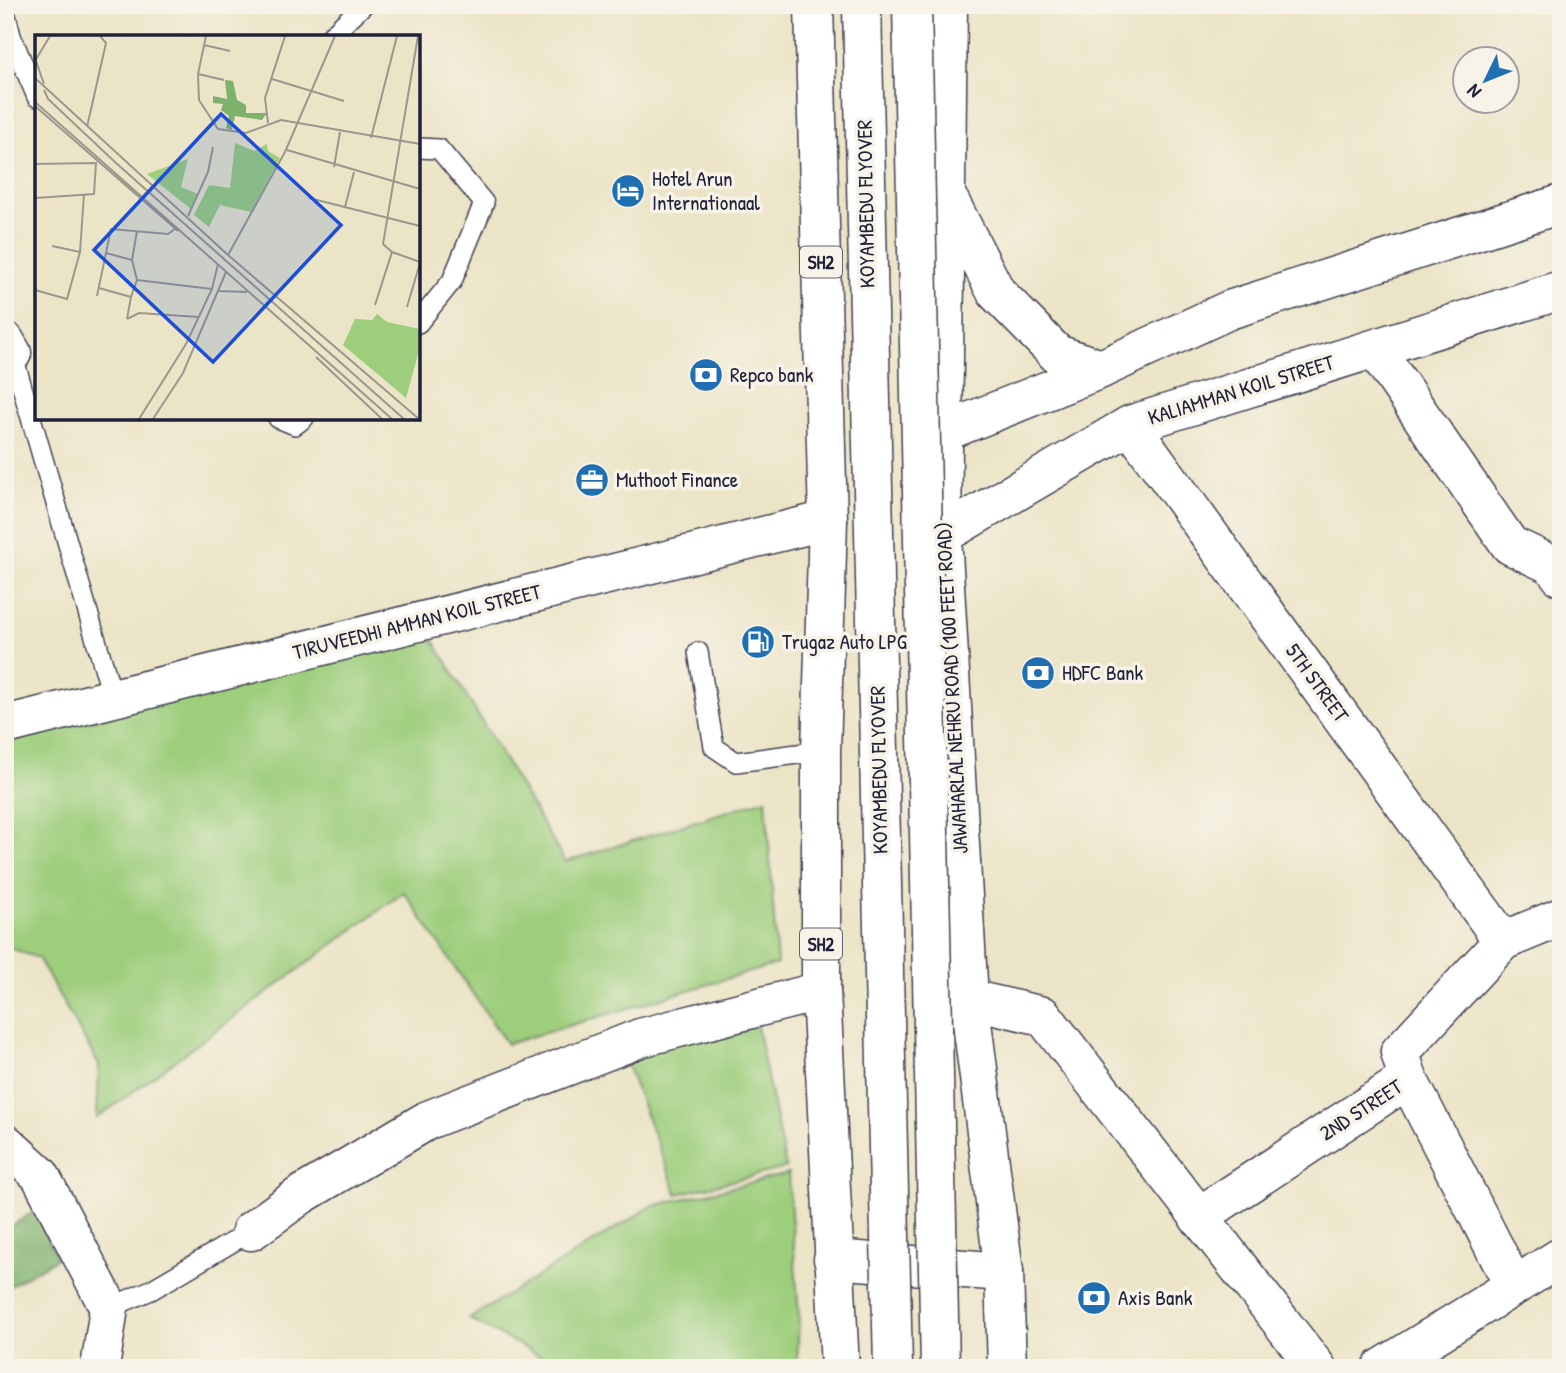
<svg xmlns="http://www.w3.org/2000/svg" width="1566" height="1373" font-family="'Patrick Hand',sans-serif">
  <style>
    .green { fill: #9dce7c; stroke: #60785c; stroke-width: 2 }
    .forest { fill: #7eb16c; stroke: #506a54; stroke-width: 2 }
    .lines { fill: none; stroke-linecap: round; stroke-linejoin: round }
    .lane-casing { stroke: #403f50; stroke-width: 22 }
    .street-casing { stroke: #403f50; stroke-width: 41 }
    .secondary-casing { stroke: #403f50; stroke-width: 41 }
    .primary-casing { stroke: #403f50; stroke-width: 41 }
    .lane { stroke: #fff; stroke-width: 19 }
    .street { stroke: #fff; stroke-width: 38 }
    .secondary { stroke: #fff; stroke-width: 38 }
    .primary { stroke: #fff; stroke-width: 38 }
    .primary-bridge-casing { stroke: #403f50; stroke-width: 41; stroke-linecap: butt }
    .primary-bridge { stroke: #fff; stroke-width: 38 }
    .labels { text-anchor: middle; stroke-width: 7; stroke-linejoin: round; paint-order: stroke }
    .shield { fill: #f7f3e8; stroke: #62616f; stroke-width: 2 }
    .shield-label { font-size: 19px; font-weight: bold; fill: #22223b }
    .poi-label { font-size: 21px; fill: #22223b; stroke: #f7f3e8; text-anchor: start }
    .street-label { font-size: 21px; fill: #22223b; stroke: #f7f3e8 }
    .inset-road { fill: none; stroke: #9b968e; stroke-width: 2 }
    .view { fill: #1d4ed8; fill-opacity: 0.15; stroke: #1d4ed8; stroke-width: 3.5 }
    .inset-edge { fill: none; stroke: #22223b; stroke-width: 3.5 }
  </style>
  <rect width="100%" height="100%" fill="#f7f3e8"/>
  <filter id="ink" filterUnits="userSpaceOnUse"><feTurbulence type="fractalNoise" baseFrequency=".0143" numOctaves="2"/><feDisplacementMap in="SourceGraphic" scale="14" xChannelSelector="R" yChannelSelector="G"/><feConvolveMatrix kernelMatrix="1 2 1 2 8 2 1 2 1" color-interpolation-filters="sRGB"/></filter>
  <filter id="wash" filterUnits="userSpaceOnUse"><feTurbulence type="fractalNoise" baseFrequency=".00686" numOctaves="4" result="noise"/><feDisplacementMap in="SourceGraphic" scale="28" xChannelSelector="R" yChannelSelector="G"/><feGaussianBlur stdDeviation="1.57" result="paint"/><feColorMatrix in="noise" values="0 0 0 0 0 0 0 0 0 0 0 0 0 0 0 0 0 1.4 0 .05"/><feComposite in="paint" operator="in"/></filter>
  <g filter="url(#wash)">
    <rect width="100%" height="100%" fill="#ebe4c6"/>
    <g class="green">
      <polygon points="427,629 565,862 766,799 777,964 507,1044 404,892 97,1118 99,1065 38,958 5,946 5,743"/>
      <polygon points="755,1018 786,1168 677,1194 624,1058"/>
      <polygon points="788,1174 799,1314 797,1368 563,1368 469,1319 652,1206"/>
    </g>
    <polygon class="forest" points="35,1211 57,1258 5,1289 5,1230"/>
  </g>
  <g filter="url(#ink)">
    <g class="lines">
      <g class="lane-casing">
        <g id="lane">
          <polyline points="5,11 11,36 37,97"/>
          <polyline points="330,37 363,5"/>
          <polyline points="418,148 439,149 484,203 452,281 418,323"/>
          <polyline points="12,353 113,698"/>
          <polyline points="278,418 295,425 304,418"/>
          <polyline points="698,652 714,747 736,762 821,751"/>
          <polyline points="109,1308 151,1290 251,1231"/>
        </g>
      </g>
      <g class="street-casing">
        <g id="street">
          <polyline points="5,341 12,353"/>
          <polyline points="1375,349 1510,545 1552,565 1561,577"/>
          <polyline points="1130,425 1503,941"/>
          <polyline points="5,725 828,520"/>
          <polyline points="969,999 1043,1016 1317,1368"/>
          <polyline points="1408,1079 1514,1286"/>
          <polyline points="5,1143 40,1175 109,1308 100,1368"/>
          <polyline points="1198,1217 1408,1079 1400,1052 1503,941 1561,917"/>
          <polyline points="251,1231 301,1195 428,1120 640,1038 821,991"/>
          <polyline points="1382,1368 1561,1257"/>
        </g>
      </g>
      <g class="secondary-casing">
        <g id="secondary">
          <polyline points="944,432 1101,369 1229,310 1561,204"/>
          <polyline points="942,535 1130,425 1561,290"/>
        </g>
      </g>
      <g class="primary-casing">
        <g id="primary">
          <polyline points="814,5 828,520 821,751 821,991 840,1368"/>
          <polyline points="948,5 942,535 969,999 1004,1272 1007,1368"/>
          <polyline points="950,202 996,292 1057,354 1101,369"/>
          <polyline points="833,1259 1004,1272"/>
        </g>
      </g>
      <use href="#lane" class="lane"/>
      <use href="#street" class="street"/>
      <use href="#secondary" class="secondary"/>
      <use href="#primary" class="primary"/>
      <g class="primary-bridge-casing">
        <g id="primary-bridge">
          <polyline points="862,5 893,1368"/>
          <polyline points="912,5 940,1368"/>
        </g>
      </g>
      <use href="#primary-bridge" class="primary-bridge"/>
    </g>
  </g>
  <defs>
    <g id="hotel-disc" transform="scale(1.75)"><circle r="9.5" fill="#1f6fb2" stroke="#f7f3e8"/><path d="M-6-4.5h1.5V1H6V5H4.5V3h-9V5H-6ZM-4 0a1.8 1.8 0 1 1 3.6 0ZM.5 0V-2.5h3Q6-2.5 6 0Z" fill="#fff"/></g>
    <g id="bank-disc" transform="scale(1.75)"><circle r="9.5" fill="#1f6fb2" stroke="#f7f3e8"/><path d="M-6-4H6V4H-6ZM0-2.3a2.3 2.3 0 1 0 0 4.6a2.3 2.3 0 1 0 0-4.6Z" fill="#fff"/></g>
    <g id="office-disc" transform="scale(1.75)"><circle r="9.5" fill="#1f6fb2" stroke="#f7f3e8"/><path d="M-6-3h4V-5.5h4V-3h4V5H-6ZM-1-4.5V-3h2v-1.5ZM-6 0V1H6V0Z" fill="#fff"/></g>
    <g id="fuel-disc" transform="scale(1.75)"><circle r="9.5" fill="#1f6fb2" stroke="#f7f3e8"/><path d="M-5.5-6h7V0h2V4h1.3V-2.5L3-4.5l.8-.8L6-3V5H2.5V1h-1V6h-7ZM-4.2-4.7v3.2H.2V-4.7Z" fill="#fff"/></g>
  </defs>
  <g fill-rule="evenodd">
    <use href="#hotel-disc" x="628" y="191"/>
    <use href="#bank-disc" x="706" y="375"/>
    <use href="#office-disc" x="592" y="480"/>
    <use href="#fuel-disc" x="758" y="642"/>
    <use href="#bank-disc" x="1038" y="673"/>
    <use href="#bank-disc" x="1094" y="1298"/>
  </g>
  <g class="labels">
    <g class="shield">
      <rect x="800" y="246.5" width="42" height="31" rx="5"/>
      <rect x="800" y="928.5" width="42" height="31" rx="5"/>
    </g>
    <g class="shield-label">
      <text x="821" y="269">SH2</text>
      <text x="821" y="951">SH2</text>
    </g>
    <g class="poi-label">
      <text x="652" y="186">Hotel Arun<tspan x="652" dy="24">Internationaal</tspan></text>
      <text x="730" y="382">Repco bank</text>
      <text x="616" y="487">Muthoot Finance</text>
      <text x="782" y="649">Trugaz Auto LPG</text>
      <text x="1062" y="680">HDFC Bank</text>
      <text x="1118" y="1305">Axis Bank</text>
    </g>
    <g class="street-label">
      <text transform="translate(866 204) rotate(-91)" y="7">KOYAMBEDU FLYOVER</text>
      <text transform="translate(1241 390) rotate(-17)" y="7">KALIAMMAN KOIL STREET</text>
      <text transform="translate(417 622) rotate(-14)" y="7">TIRUVEEDHI AMMAN KOIL STREET</text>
      <text transform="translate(1317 683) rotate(54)" y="7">5TH STREET</text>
      <text transform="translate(952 688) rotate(-93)" y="7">JAWAHARLAL NEHRU ROAD (100 FEET ROAD)</text>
      <text transform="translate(879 770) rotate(-91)" y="7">KOYAMBEDU FLYOVER</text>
      <text transform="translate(1361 1110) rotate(-33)" y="7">2ND STREET</text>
    </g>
  </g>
  <g transform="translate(35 35)">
    <rect width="385" height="385" fill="#ebe4c6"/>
    <path d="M200,108L219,116L232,109L233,116L245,123L216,177L185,170L174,192L159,180L174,150L195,153ZM153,124L146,152L163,159L156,174L112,139ZM342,279L352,287L385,294V312L371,363L308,310L320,284L337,285Z" fill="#9dce7c"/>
    <path d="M190,45L198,46L202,65L211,70V78H232L227,85L200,81L197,95L191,93L194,81L186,75L188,69L178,68V61L192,64Z" fill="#7eb16c"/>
    <path class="inset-road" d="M171,1L163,39L164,65L183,94L211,98L246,85L385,109M383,1L348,209L357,217L385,227M169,10L195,16M0,23L9,49M0,26L15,1M163,39L189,45M0,43L193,220L384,384M237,44L309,66M9,55L13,64L81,128L369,384M0,67L357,384M0,71L143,196M233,88L230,63L250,1M52,92L71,8L65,1M336,103L362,1M252,115L385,154M0,129L61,128L59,159L0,163M299,132L305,97M274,163L385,191M310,172L319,137M153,181L173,137L178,112M17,211L45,217M71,218L97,225M193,220L250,117L300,1M102,245L177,254M64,253L96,262L102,245L97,225L102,196M0,255L32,264L45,217L49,159M184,256L212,257M62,261L76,194L133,199L140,194M340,270L357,217M372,272L385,228M92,284L104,278L164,282M92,284L96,262M281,322L347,384M104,384L151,309L177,254L183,229M118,384L148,338L191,237"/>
    <path class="view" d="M186,79L306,190L178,327L59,215Z"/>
    <rect width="385" height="385" class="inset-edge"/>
  </g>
  <rect width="1566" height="1373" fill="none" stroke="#f7f3e8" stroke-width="28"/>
  <g transform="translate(1486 80) rotate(227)"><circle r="33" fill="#f7f3e8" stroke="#a29fa3" stroke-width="2"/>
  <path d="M0-5L12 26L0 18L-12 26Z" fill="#1f6fb2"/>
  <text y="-10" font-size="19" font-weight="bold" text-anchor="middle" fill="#22223b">N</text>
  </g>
</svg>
